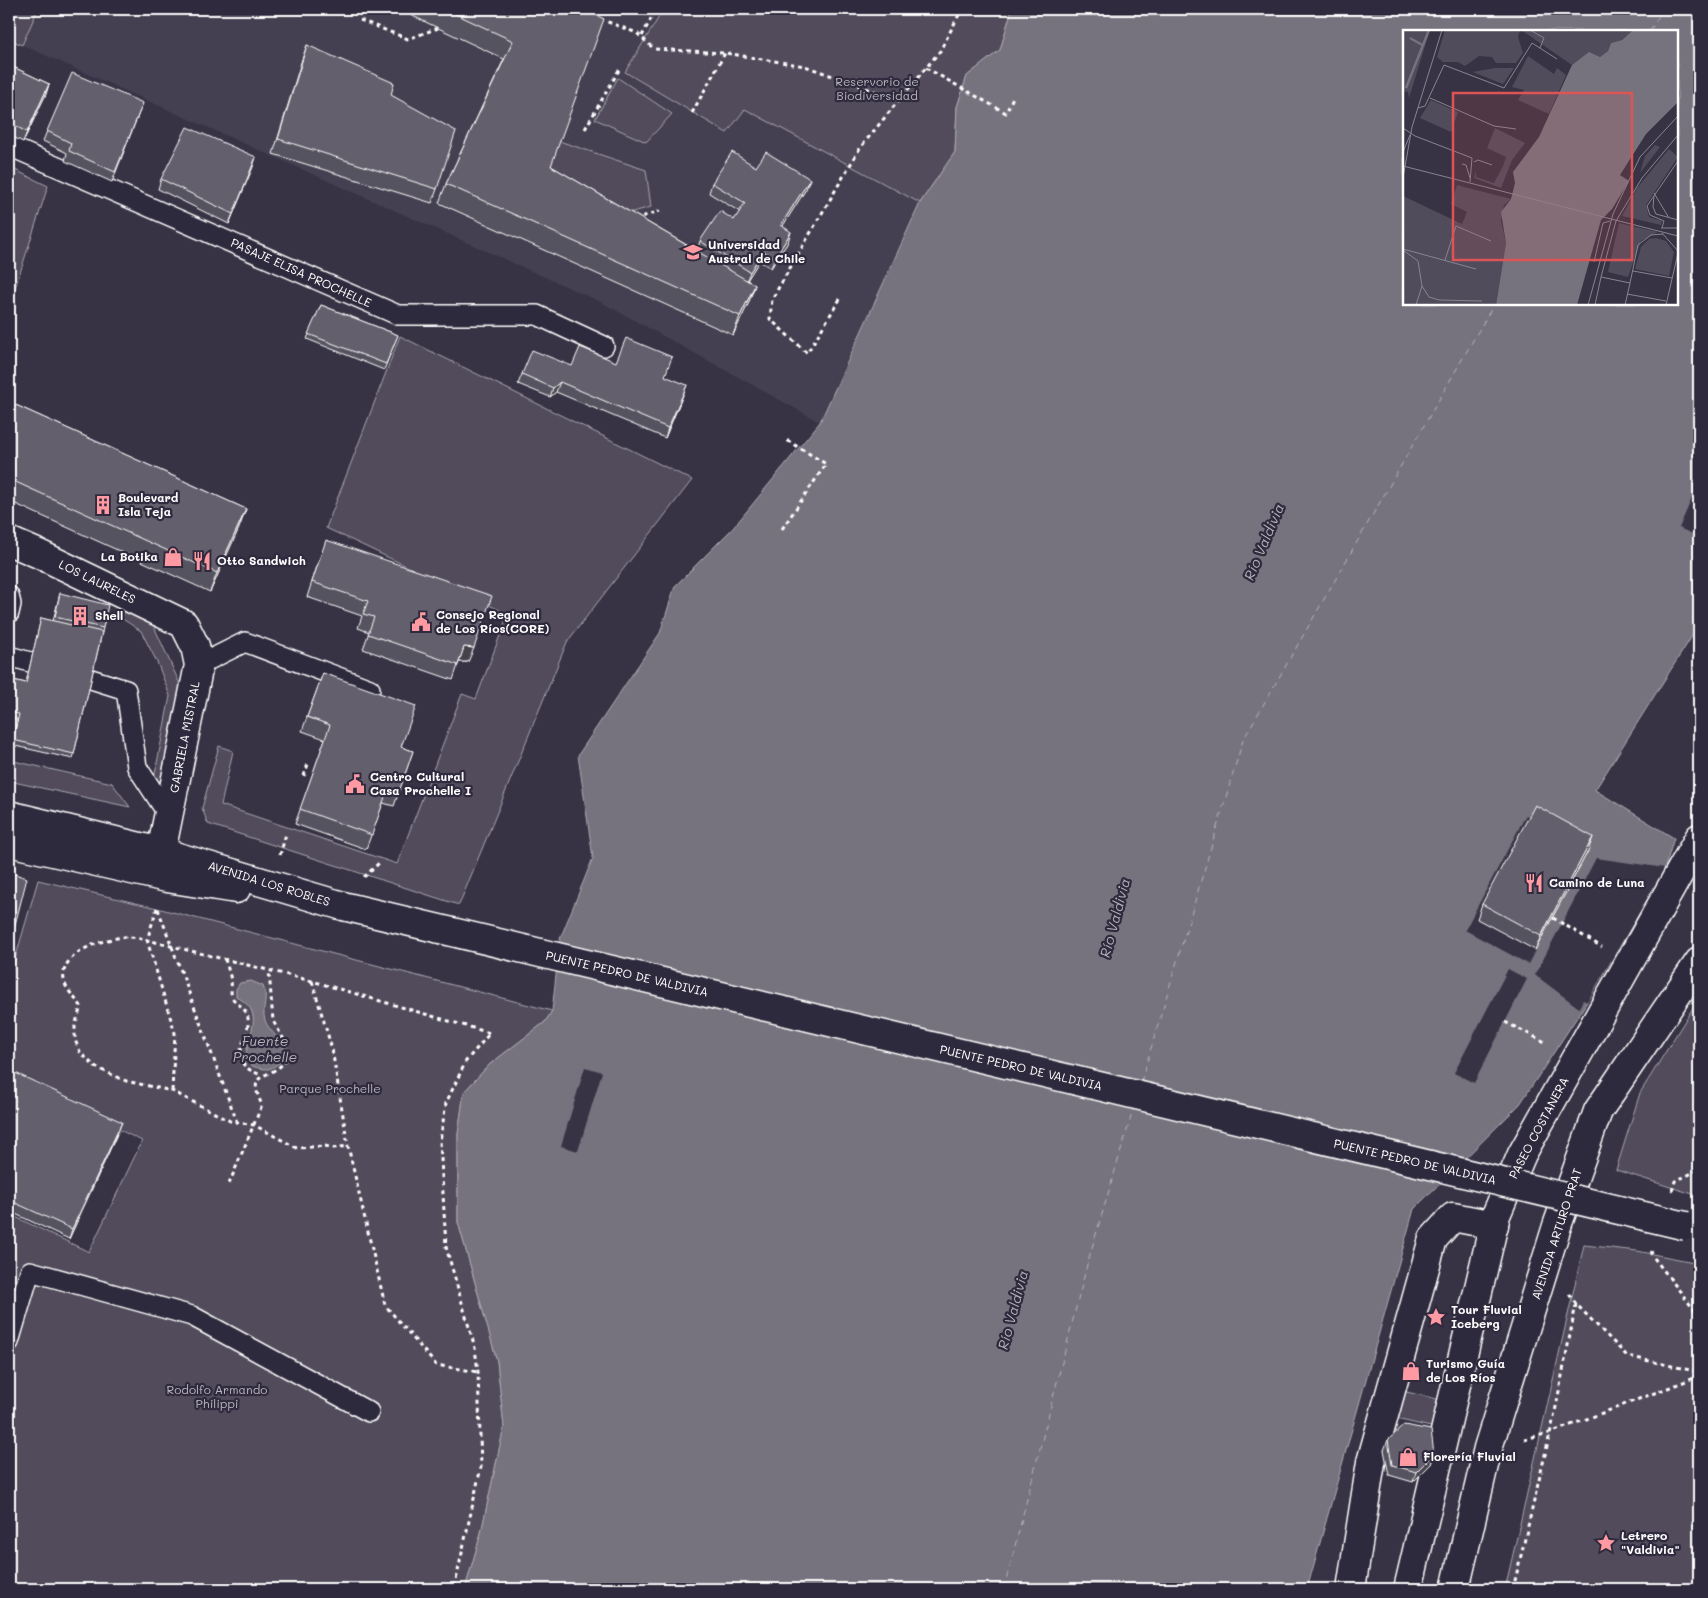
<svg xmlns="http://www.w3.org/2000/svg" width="1708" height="1598" font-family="Mali,sans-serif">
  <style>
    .built { fill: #444051 }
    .green { fill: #514c5c; stroke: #a8a6ae }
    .water { fill: #76737f; stroke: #adabb2; fill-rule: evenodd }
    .pier { fill: #373345 }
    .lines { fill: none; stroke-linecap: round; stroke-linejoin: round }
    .ferry { stroke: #b4b2b9; stroke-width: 1; stroke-dasharray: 6 5; stroke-linecap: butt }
    .lane-casing { stroke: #fff; stroke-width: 22 }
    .street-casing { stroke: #fff; stroke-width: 31 }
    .secondary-casing { stroke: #fff; stroke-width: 31 }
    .primary-casing { stroke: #fff; stroke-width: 31 }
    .path { stroke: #fff; stroke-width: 3; stroke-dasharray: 4 4; stroke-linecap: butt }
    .lane { stroke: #2f2a3d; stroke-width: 19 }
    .street { stroke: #2f2a3d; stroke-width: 28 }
    .secondary { stroke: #2f2a3d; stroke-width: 28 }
    .primary { stroke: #2f2a3d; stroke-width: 28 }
    .primary-bridge-casing { stroke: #fff; stroke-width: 31; stroke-linecap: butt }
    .primary-bridge { stroke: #2f2a3d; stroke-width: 28 }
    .wall { fill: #55525e; stroke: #fff }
    .shaded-wall { fill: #45424c; stroke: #fff }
    .building { fill: #635f6d; stroke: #fff }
    .labels { text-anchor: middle; stroke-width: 4.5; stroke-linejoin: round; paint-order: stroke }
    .park-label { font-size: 12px; fill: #b9b7be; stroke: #2f2a3d }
    .poi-label { font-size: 12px; font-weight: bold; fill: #fff; stroke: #2f2a3d; text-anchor: start }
    .street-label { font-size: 12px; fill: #fff; stroke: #2f2a3d }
    .water-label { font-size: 14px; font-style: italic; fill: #b4b2b9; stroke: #2f2a3d }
    .inset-river { fill: none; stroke: #76737f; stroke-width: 2.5 }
    .inset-road { fill: none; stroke: #87858f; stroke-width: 1 }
    .view { fill: #de5353; fill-opacity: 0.15; stroke: #de5353; stroke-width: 2.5 }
    .inset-edge { fill: none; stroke: #fff; stroke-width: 2.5 }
  </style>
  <rect width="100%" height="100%" fill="#373345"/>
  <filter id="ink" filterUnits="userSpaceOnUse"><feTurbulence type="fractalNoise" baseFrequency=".02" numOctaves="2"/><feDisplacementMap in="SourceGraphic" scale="10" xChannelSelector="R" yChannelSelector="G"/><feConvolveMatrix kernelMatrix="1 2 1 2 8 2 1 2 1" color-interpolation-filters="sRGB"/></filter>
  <g filter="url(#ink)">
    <polygon class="built" points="9,9 1012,9 955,152 920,203 820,422 601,302 9,39"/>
    <g class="green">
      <polygon points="9,9 38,9 22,45 9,39"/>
      <polygon points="664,9 1012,9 1000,50 967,76 957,107 955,152 920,203 745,109 727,133 625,72"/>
      <polygon points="618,78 672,114 646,142 595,119"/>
      <polygon points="559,141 646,170 651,207 603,220 544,185"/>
      <polygon points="9,167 48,186 9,307"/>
      <polygon points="400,336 692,480 567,642 459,905 208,824 202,808 219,746 233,751 221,805 397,864 462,694 476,699 508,614 326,528"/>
      <polygon points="128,608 152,622 179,682 180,696 161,787 153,784 170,696 157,662 141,631 121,618"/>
      <polygon points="9,760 112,783 130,807 9,781"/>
      <polygon points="38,880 157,908 552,1011 545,1022 489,1065 464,1092 458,1134 458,1222 497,1361 504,1427 481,1533 465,1589 9,1589 9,1214 89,1252 142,1141 9,1075 9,980"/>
      <polygon points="1699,998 1699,1196 1616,1170 1640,1093"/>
      <polygon points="1584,1245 1637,1251 1699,1263 1699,1589 1505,1589"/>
      <polygon points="1398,1390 1441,1400 1435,1428 1392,1418"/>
    </g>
    <g class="water">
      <path d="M1012,9H1699V625L1595,790L1674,838L1663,874L1587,1002L1520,1104L1414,1209L1307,1589H465L481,1533L504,1427L497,1361L458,1222V1134L464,1092L489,1065L545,1022L552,1011L560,939L593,858L578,755L660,633L675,586L733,528L820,422L920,203L955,152L957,107L967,76L1000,50ZM1404,31H1677V304H1404Z"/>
      <path d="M251,981L263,986C269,999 261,1008 265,1020C270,1037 305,1052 269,1069C227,1069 257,1035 253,1016C251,1005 244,1002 236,996V989L240,983Z"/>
    </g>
    <g class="pier">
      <polygon points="1699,482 1699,537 1679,528"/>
      <polygon points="1526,815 1589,849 1528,964 1465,930"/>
      <polygon points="1596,858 1665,868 1587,1002 1583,1000 1579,1008 1535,975"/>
      <polygon points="1508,969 1527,979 1474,1083 1454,1073"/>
      <polygon points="585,1067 602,1072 578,1151 561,1146"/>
    </g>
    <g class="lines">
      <g class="ferry">
        <polyline points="1650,31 1659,16 1667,9"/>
        <polyline points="1141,1082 1243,740 1494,304"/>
        <polyline points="1004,1589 1088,1261 1134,1107"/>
      </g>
      <g class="lane-casing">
        <g id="lane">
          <polyline points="9,146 398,315 537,315 604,346"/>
          <polyline points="9,596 11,604 9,613"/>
          <polyline points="9,656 30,662"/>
          <polyline points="199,665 245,642 370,689"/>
          <polyline points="91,679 126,690 137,767 169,816"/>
          <polyline points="9,1342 30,1271 192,1316 369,1412"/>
        </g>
      </g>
      <g class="street-casing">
        <g id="street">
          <polyline points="9,541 39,554 184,624 195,646 199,665 161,852"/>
          <polyline points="1351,1589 1371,1462 1433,1239 1453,1217 1494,1225"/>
          <polyline points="1408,1589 1496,1215 1522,1154 1699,838"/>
        </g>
      </g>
      <g class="secondary-casing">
        <polyline id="secondary" points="1455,1589 1488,1448 1557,1226 1598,1111 1699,962"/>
      </g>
      <g class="primary-casing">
        <g id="primary">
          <polyline points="9,815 161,852 343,906"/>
          <polyline points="9,842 167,878 236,889"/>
        </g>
      </g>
      <g class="path">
        <polyline points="600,19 637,33 654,49 725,53 805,66 899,100 940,51 962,9"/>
        <polyline points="360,20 408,39 438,28"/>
        <polyline points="642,36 656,9"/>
        <polyline points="926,68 1006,113 1013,97"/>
        <polyline points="692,113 725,53"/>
        <polyline points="585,129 619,70"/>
        <polyline points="635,219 660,211"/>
        <polyline points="840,299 807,353 770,319 772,299 860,148 899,100"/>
        <polyline points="782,529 826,464 785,439"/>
        <polyline points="304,776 309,761"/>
        <polyline points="280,855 286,834"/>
        <polyline points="364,877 379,863"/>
        <polyline points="157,908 147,940 312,981 490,1033 466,1061 446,1103 440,1141 446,1247 475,1348 478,1372 481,1467 454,1589"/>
        <polyline points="158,909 237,1122"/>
        <polyline points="1553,918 1602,947"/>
        <path d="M225,959C227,966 230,974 231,981C232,986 230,992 232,997C235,1003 244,1007 247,1014C255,1037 219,1062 262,1075"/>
        <polyline points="312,981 332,1049 348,1146 385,1305 436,1365 478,1372"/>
        <polyline points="1505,1022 1547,1043"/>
        <path d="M172,1091L175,1033L147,940C140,939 132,936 124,937C104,939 59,952 64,980C65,989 76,999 81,1006L75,1026V1040L80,1052L95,1067L126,1081L172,1091L230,1121L254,1125L297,1148L325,1146L334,1148L348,1146"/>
        <path d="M229,1184L262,1105C244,1067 273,1082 287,1058L286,1043L273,1021L269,971"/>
        <polyline points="1672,1191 1675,1181 1699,1170"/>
        <polyline points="1652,1251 1651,1254 1699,1316"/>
        <polyline points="1569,1294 1576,1304"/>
        <polyline points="1524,1439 1550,1433 1699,1376"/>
        <polyline points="1513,1589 1554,1417 1576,1304 1627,1356 1699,1372"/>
      </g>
      <use href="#lane" class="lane"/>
      <use href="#street" class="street"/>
      <use href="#secondary" class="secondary"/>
      <use href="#primary" class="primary"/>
      <g class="primary-bridge-casing">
        <polyline id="primary-bridge" points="343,906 1686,1226"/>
      </g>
      <use href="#primary-bridge" class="primary-bridge"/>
    </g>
    <g class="wall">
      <polygon points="398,9 583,9 551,166 697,251 700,241 734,220 740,212 709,193 712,183 756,167 806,189 782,227 788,242 771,268 759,261 747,280 755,285 748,304 733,335 439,203 446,184 504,59"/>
      <polygon points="307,45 391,95 437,189 432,203 273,154 302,59"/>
      <polygon points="9,65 49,84 46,94 23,142 9,135"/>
      <polygon points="143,103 112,182 65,161 67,153 43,141 47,131"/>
      <polygon points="256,157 229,224 158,189 161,179"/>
      <polygon points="321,305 398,335 384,370 307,339"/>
      <polygon points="616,362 665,376 683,395 665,438 556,392 550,397 518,384 522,374 572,366"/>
      <polygon points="9,402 246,509 239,528 210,592 9,501"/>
      <polygon points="321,554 468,662 459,662 453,680 363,649 369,632 358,628 362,616 307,597"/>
      <polygon points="60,593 103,628 74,754 73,759 11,745 17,719 9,718 9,679 26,683 41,618 53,621"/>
      <polygon points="323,673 401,747 413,751 394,806 383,803 366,849 295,824 325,739 302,731"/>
      <polygon points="1588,851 1535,950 1477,919 1482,904"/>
      <polygon points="9,1076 118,1132 69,1239 9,1211"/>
      <polygon points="1388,1440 1434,1454 1431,1464 1413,1482 1389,1475 1384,1450"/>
    </g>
    <g class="shaded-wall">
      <polygon points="49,84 46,94 23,142 27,132"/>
      <polygon points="256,157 253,167 229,224 233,214"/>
      <polygon points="810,179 806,189 777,235 781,225"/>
      <polygon points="791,232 788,242 771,268 775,258"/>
      <polygon points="763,251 759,261 746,282 750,272"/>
      <polygon points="755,285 748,304 733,335 740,316"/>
      <polygon points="560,382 556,392 550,397 553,388"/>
      <polygon points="687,385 683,395 665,438 668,428"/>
      <polygon points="246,509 239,528 210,592 217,573"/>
      <polygon points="464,647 474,648 468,662 459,662"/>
      <polygon points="1593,837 1588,851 1535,950 1541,936"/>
      <polygon points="122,1122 118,1132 69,1239 72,1229"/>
      <polygon points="1434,1454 1431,1464 1413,1482 1416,1472"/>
    </g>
    <g class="building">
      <polygon points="445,9 583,9 604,19 551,166 755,285 740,316 446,184 513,41"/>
      <polygon points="307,45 394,83 391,95 456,131 437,189 278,139"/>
      <polygon points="9,65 49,84 27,132 9,123"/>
      <polygon points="72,73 143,103 115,172 69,151 71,143 47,131"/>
      <polygon points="187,127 256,157 233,214 161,179"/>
      <polygon points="732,152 756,167 766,152 810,179 781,225 791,232 775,258 763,251 750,272 700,241 720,211 734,220 745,203 712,183"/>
      <polygon points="321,305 398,335 386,364 308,334"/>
      <polygon points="626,338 672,357 665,376 687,385 668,428 560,382 553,388 522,374 532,350 572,366 580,347 616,362"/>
      <polygon points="9,402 246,509 217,573 9,479"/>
      <polygon points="326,540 492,596 474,648 464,647 458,665 368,634 374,617 363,614 368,601 312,582"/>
      <polygon points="60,593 108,605 103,628 55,617"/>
      <polygon points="41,618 102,632 74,754 13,740 19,714 9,712 9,679 26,683"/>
      <polygon points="323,673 416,706 401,747 413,751 399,792 388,788 372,835 300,809 330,725 307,717"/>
      <polygon points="1535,805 1593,837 1541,936 1482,904"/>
      <polygon points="9,872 27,878 9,948"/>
      <polygon points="11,1071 122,1122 72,1229 9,1200 9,1076"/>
      <polygon points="1404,1425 1431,1430 1434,1454 1416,1472 1392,1465 1388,1440"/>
    </g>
  </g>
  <defs>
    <g id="university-bare" transform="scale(1.5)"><path d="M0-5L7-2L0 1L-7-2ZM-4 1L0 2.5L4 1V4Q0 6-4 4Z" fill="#ff9aa2" stroke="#2f2a3d" stroke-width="2.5" paint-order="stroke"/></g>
    <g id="building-bare" transform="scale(1.5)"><path d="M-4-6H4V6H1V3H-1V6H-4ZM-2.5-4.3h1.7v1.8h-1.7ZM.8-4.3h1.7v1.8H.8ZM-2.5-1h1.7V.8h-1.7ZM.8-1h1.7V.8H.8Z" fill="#ff9aa2" stroke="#2f2a3d" stroke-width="2.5" paint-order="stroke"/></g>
    <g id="shop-bare" transform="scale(1.5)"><path d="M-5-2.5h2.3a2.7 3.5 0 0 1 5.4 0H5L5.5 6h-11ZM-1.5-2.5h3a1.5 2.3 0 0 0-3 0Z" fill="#ff9aa2" stroke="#2f2a3d" stroke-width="2.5" paint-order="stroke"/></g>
    <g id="restaurant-bare" transform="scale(1.5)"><path d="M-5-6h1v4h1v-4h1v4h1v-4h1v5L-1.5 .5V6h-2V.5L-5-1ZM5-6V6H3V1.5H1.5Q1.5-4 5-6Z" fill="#ff9aa2" stroke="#2f2a3d" stroke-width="2.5" paint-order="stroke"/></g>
    <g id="civic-bare" transform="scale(1.5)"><path d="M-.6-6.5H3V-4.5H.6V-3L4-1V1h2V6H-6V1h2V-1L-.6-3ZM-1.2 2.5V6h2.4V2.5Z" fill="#ff9aa2" stroke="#2f2a3d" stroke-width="2.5" paint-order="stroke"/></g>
    <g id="sight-bare" transform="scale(1.5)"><path d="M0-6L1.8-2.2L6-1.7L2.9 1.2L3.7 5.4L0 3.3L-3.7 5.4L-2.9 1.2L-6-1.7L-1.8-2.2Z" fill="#ff9aa2" stroke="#2f2a3d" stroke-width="2.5" paint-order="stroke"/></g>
  </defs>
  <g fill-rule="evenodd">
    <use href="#university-bare" x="693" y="252"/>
    <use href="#building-bare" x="103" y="505"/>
    <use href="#shop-bare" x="173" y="557"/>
    <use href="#restaurant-bare" x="202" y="561"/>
    <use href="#building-bare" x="80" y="616"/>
    <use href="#civic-bare" x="421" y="622"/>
    <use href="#civic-bare" x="355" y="784"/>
    <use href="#restaurant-bare" x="1534" y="883"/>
    <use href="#sight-bare" x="1436" y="1317"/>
    <use href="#shop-bare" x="1411" y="1371"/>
    <use href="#shop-bare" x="1408" y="1457"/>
    <use href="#sight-bare" x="1606" y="1543"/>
  </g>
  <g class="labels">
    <g class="park-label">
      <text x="877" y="86">Reservorio de<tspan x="877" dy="14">Biodiversidad</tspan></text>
      <text x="330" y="1093">Parque Prochelle</text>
      <text x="217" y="1394">Rodolfo Armando<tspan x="217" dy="14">Philippi</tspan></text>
    </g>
    <g class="poi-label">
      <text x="708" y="249">Universidad<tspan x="708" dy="14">Austral de Chile</tspan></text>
      <text x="118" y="502">Boulevard<tspan x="118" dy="14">Isla Teja</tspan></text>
      <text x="158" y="561" text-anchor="end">La Botika</text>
      <text x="217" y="565">Otto Sandwich</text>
      <text x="436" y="619">Consejo Regional<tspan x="436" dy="14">de Los Ríos(CORE)</tspan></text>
      <text x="95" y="620">Shell</text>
      <text x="370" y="781">Centro Cultural<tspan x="370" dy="14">Casa Prochelle I</tspan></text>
      <text x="1549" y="887">Camino de Luna</text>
      <text x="1451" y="1314">Tour Fluvial<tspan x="1451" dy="14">Iceberg</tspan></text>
      <text x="1426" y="1368">Turismo Guía<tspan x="1426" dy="14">de Los Ríos</tspan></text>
      <text x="1423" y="1461">Florería Fluvial</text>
      <text x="1621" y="1540">Letrero<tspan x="1621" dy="14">"Valdivia"</tspan></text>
    </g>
    <g class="street-label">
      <text transform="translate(301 273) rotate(24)" y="4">PASAJE ELISA PROCHELLE</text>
      <text transform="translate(97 582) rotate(26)" y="4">LOS LAURELES</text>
      <text transform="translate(185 737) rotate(-79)" y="4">GABRIELA MISTRAL</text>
      <text transform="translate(269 884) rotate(17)" y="4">AVENIDA LOS ROBLES</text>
      <text transform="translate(627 974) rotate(13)" y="4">PUENTE PEDRO DE VALDIVIA</text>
      <text transform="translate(1021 1068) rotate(13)" y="4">PUENTE PEDRO DE VALDIVIA</text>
      <text transform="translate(1539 1128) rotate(-62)" y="4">PASEO COSTANERA</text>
      <text transform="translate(1415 1162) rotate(13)" y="4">PUENTE PEDRO DE VALDIVIA</text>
      <text transform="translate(1557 1234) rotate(-72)" y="4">AVENIDA ARTURO PRAT</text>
    </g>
    <g class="water-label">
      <text transform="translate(1264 542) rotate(-67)" y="5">Río Valdivia</text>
      <text transform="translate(1115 918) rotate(-75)" y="5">Río Valdivia</text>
      <text x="265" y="1046">Fuente<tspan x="265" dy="16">Prochelle</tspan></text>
      <text transform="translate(1013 1310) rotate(-75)" y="5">Río Valdivia</text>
    </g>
  </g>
  <g transform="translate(1403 30)">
    <rect width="275" height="275" fill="#373345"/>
    <path d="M0,0H27L6,68L5,62L0,61ZM42,0H117L115,7L120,23L113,33H93L89,27L76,26L62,36L55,32H40L34,27ZM118,0H230L219,10L208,13L205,21L197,27L186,23L169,35ZM125,26L151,44L154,38L163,45L146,84L115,70L121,60L109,57ZM92,38H111L100,54L70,42ZM28,70L55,82L48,102L17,88ZM92,98L122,113L109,130L98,158L71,148L73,141V147L91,153L100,136L103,127L84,118ZM252,115L257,117L237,143L242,126ZM266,119L275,127L243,175L246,187L259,191L258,195L219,186L234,158ZM54,155L108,169L101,175L98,191L103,213L93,275H0V166L59,194L64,182L48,174ZM216,193L255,202L238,211L225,247L205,242ZM253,208L263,211L271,222L266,246L232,239L238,217L246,209Z" fill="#514c5c"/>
    <path d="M230,0H275V72L243,104L217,145L226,151L209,179L198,190L174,275H93L103,213L98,182L108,169L112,153L110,142L136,107L169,35L186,22L197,27L205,21L208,13L219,10Z" fill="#76737f"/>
    <path class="inset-river" d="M7,8L21,16M3,58L26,0M169,177L180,140L224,64L275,20M144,275L168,181"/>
    <path class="inset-road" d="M127,0L141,8L137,18M27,68L91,96L113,99M15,78L22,76L41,35L101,58L129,13L154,29M0,98L12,106L69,128L67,152M0,122L7,105M71,132L75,130L89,135M59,134L63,135L67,148M0,136L275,206M0,148L9,97L39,0M251,163L266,188M251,166L250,177L253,184L275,190M258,198H275M259,198L261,191L247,185L244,176L275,131M259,203L275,221M0,219L73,239M0,220L15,231L19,256L26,267L36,270L79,271M42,230L53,196L88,211M191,232L200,193L207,191M230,241L269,248M227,253L235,215L248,205L260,204M224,264L263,271M13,275L19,256M185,275L210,184L237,127L275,86M192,275L198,247M222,275L227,253L198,247L213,191L239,148L275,105M263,275L275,223"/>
    <path class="view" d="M50,63H229V230H50Z"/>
    <rect width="275" height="275" class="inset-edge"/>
  </g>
  <rect width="1708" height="1598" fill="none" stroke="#2f2a3d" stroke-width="30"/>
  <rect x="15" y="15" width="1678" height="1568" fill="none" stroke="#fff" stroke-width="2" filter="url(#ink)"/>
</svg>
